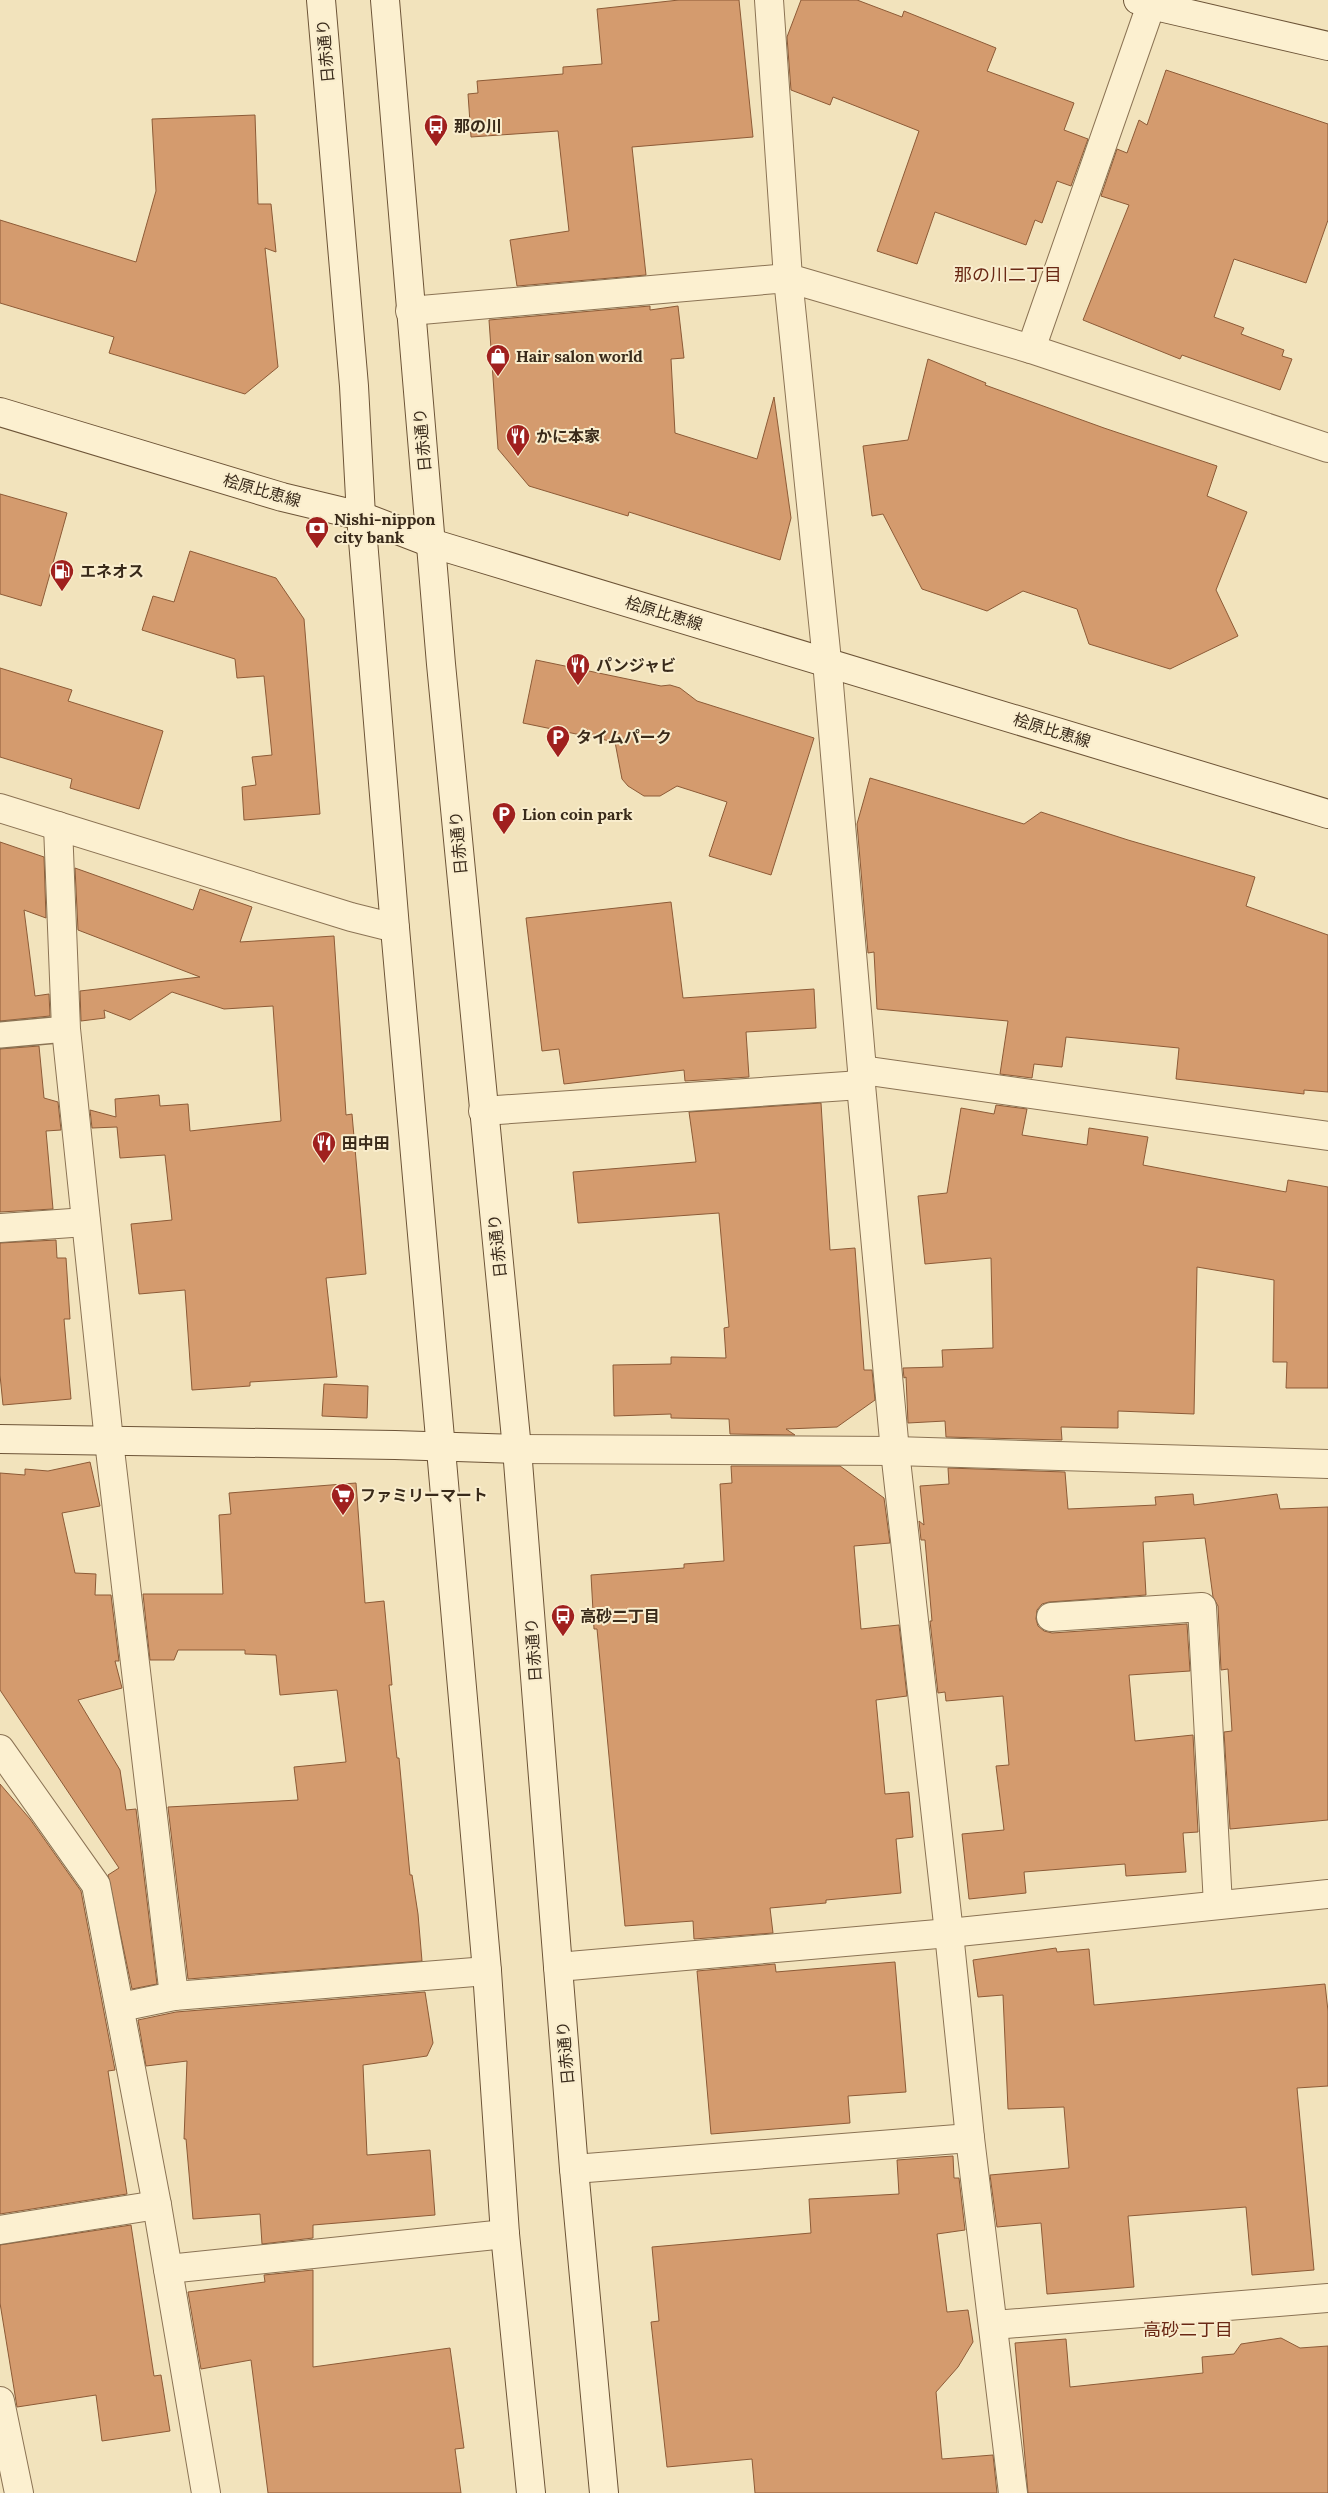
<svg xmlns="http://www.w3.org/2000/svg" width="1328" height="2493" font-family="Lora,'Noto Sans JP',serif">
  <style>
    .building { fill: #d49b6e; stroke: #8d5b37 }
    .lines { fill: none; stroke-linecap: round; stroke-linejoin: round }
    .lane-casing { stroke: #8b7354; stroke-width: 28 }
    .street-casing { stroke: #8b7354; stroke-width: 30 }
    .secondary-casing { stroke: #6d5437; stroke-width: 30 }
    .lane { stroke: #fcf0d0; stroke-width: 25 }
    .street { stroke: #fcf0d0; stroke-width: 28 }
    .secondary { stroke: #fcf0d0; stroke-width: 28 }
    .labels { text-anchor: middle; stroke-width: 4; stroke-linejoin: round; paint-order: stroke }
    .street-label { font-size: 16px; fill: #392a1a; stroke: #f9edcd }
    .poi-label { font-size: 16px; font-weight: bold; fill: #392a1a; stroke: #f9edcd; text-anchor: start }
    .neighbourhood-label { font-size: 18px; fill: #6a2915; stroke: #f9edcd }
  </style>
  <rect width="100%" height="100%" fill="#f2e3bc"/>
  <g class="building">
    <polygon points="679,0 739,0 753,137 632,147 646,275 517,286 510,240 569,231 558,131 471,137 468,94 478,93 477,81 563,74 563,67 602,64 597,9"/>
    <polygon points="801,0 857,0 902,17 904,11 996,48 987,71 1074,103 1064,130 1088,139 1071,186 1057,181 1042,223 1035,220 1026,245 935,212 917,264 877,251 919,131 833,97 830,105 791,90 787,37"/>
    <polygon points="1166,70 1328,124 1328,220 1306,283 1234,259 1214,317 1244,328 1241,334 1284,350 1282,356 1292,359 1280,390 1182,355 1180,359 1083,320 1129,205 1101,196 1117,149 1127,153 1139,120 1147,125"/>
    <polygon points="255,115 258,204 271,204 276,252 265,248 278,367 245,394 109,353 114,337 0,303 0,220 136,262 156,191 152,119"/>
    <polygon points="650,306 650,310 678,306 684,358 671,359 675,433 757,459 774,397 791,518 780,560 629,512 628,516 529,486 498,449 489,320"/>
    <polygon points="928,359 986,383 985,385 1104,428 1217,466 1207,496 1247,512 1216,590 1238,636 1170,669 1089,644 1077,609 1023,591 987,611 922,589 883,514 872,516 863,446 908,440"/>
    <polygon points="0,494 67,513 41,606 0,594"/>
    <polygon points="190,551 276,578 304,619 320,814 244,820 242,787 256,785 252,757 272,755 264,676 237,678 235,659 142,630 153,596 174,602"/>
    <polygon points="536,660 661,686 670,685 680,688 697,701 814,738 771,875 709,856 727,802 677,786 660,796 644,796 628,786 622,779 615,742 523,723"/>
    <polygon points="0,668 72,690 68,701 163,731 139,809 70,788 72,779 0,757"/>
    <polygon points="870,778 1024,824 1041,812 1128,840 1255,877 1246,906 1328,935 1328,1092 1304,1090 1304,1094 1176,1079 1179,1048 1066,1037 1062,1067 1034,1064 1032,1078 1000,1074 1008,1021 877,1009 874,952 868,953 857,824"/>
    <polygon points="0,842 44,857 46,918 24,910 35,996 49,994 50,1016 0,1021"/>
    <polygon points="75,868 193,910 200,889 252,907 240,942 334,936 346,1115 352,1114 366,1274 326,1278 337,1377 250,1382 250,1386 192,1390 185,1290 139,1294 131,1224 172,1220 165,1155 120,1158 117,1127 92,1128 90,1110 116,1117 115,1099 159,1095 160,1106 188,1104 190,1131 281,1121 273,1006 224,1009 172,992 130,1020 104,1010 105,1018 81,1021 80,991 200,977 78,930"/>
    <polygon points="671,902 683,998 814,989 816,1028 746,1032 749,1077 685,1081 684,1070 564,1084 559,1049 542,1051 526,918"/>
    <polygon points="39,1046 44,1098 58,1102 61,1130 46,1131 53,1209 0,1212 0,1049"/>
    <polygon points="821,1103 830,1250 855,1248 864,1370 872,1370 875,1400 837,1427 786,1429 795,1435 730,1434 729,1419 671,1418 671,1414 614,1416 613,1365 671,1364 671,1357 726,1358 724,1328 729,1327 719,1213 578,1223 573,1172 696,1162 689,1112"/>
    <polygon points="996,1105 1027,1109 1022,1135 1087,1145 1089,1128 1148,1137 1143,1165 1286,1192 1288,1180 1328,1187 1328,1388 1286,1388 1287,1362 1273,1362 1274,1280 1197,1267 1194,1414 1118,1411 1118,1428 1061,1427 1062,1440 946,1437 945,1421 908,1423 906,1377 904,1378 903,1368 943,1367 942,1350 993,1348 991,1258 925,1264 918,1196 947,1193 961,1108 994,1114"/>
    <polygon points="56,1240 57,1258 66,1258 70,1319 64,1319 71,1399 3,1405 0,1375 0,1243"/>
    <polygon points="324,1384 368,1386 367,1418 322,1416"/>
    <polygon points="90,1462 100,1506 62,1513 75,1573 96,1574 95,1595 111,1595 119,1661 115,1661 122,1688 78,1700 120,1770 126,1810 136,1809 157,1984 132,1989 108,1875 119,1868 0,1690 0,1473 25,1475 25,1469 48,1471"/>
    <polygon points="731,1466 840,1466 884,1498 890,1543 854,1546 861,1629 899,1625 907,1696 876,1700 885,1794 909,1792 913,1837 896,1839 901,1893 826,1900 826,1903 770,1908 773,1933 694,1939 693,1921 625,1926 597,1629 594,1629 591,1575 684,1568 684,1564 724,1561 720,1484 732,1483"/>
    <polygon points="948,1468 1065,1472 1068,1509 1156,1505 1155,1497 1193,1494 1194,1505 1277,1494 1280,1509 1328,1507 1328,1820 1230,1829 1224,1732 1232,1731 1228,1669 1221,1670 1218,1606 1213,1597 1205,1538 1143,1542 1146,1595 1049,1602 1042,1604 1037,1610 1036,1619 1038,1626 1044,1631 1052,1633 1187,1624 1190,1671 1129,1675 1135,1741 1193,1735 1198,1832 1183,1833 1186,1872 1126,1876 1125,1864 1024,1872 1026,1893 969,1899 962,1834 1004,1830 996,1766 1009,1765 1003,1696 946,1701 945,1692 938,1693 930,1621 932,1621 925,1540 921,1540 919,1521 924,1525 920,1486 949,1484"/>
    <polygon points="356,1483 365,1603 384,1601 392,1685 389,1685 397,1758 399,1758 410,1875 412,1875 418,1914 422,1961 188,1979 168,1807 298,1800 294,1767 346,1762 337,1690 280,1695 276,1655 245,1654 245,1650 178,1650 174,1660 150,1660 143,1594 223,1594 219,1515 231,1514 229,1493"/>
    <polygon points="0,1784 30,1819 81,1891 115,2070 108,2071 127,2194 0,2214"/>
    <polygon points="1056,1948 1057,1952 1089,1949 1094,2005 1325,1984 1328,2011 1328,2086 1297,2088 1314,2270 1252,2275 1246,2207 1128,2216 1134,2287 1047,2294 1041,2223 997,2227 990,2175 1069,2168 1064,2107 1008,2109 1003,1995 978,1997 973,1960"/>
    <polygon points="895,1962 906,2092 848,2096 850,2123 711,2134 697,1971 775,1964 776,1972"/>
    <polygon points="425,1992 433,2043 427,2056 363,2065 367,2155 430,2150 435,2215 313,2225 313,2238 262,2244 260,2214 193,2219 186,2139 184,2139 187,2061 146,2066 138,2020 176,2012"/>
    <polygon points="953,2156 954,2178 959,2178 965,2230 937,2234 947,2312 968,2310 973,2342 958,2367 936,2392 942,2459 993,2455 997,2493 755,2493 752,2459 667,2467 651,2322 659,2321 652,2247 811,2233 809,2199 899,2194 897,2160"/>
    <polygon points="131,2225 154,2376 161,2375 170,2431 102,2441 96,2395 17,2407 0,2303 0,2245"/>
    <polygon points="313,2270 313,2367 450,2348 464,2448 455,2449 461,2493 268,2493 251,2360 201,2369 188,2292 265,2282 264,2275"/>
    <polygon points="1281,2338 1300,2348 1328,2346 1328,2493 1028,2493 1015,2343 1066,2339 1070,2387 1203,2373 1202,2357 1234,2354 1241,2344"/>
  </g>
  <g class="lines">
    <g class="lane-casing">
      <polyline id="lane" points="0,1035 66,1029"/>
    </g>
    <g class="street-casing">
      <g id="street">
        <polyline points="769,0 788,278 1031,349 1328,448"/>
        <polyline points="410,311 788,278 827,661 862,1070 861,1085 895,1451 949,1933 970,2138 1013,2493"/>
        <polyline points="1031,349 1151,5"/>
        <polyline points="0,808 351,917 395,928"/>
        <polyline points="58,826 66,1029 109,1441 174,1996"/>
        <polyline points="862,1070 1328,1136"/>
        <polyline points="483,1111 861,1085"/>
        <polyline points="0,1228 86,1222"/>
        <polyline points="517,1449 895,1451 1328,1464"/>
        <polyline points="1051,1617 1202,1607 1218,1905"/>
        <polyline points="0,1749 96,1885 157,2205 206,2493"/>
        <polyline points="558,1967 949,1933 1328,1894"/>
        <polyline points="121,2007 174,1996 487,1971"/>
        <polyline points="574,2169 970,2138"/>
        <polyline points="0,2230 157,2205"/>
        <polyline points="168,2269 505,2234"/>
        <polyline points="994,2325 1328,2298"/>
        <polyline points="0,2401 19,2493"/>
      </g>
    </g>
    <g class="secondary-casing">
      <g id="secondary">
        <polyline points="321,0 354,386 361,516 395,928 487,1971 505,2234 531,2493"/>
        <polyline points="385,0 441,664 517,1449 574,2169 604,2493"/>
        <polyline points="1138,0 1151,5 1328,46"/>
        <polyline points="0,412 282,497 361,516 431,543 1328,814"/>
        <polyline points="0,1439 395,1445 517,1449"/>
      </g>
    </g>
    <use href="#lane" class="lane"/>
    <use href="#street" class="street"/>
    <use href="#secondary" class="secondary"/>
  </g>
  <defs>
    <g id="bus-pin" transform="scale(1.25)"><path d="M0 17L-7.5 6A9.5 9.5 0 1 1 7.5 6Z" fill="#a0201e" stroke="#f9edcd"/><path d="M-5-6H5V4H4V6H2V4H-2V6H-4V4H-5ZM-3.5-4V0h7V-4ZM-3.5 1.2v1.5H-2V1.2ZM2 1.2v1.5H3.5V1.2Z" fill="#fff"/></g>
    <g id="shop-pin" transform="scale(1.25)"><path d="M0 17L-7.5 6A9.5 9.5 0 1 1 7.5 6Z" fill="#a0201e" stroke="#f9edcd"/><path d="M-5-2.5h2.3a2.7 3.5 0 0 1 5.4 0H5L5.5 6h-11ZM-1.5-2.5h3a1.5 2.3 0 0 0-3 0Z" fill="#fff"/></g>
    <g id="restaurant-pin" transform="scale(1.25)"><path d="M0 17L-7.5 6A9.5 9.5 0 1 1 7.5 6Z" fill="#a0201e" stroke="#f9edcd"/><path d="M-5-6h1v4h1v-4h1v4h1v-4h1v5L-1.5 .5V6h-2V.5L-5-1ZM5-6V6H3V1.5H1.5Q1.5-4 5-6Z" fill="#fff"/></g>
    <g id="bank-pin" transform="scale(1.25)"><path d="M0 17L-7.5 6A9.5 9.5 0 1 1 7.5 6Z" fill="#a0201e" stroke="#f9edcd"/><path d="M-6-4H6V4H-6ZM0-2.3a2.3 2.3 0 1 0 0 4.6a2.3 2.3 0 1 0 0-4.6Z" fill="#fff"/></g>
    <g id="fuel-pin" transform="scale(1.25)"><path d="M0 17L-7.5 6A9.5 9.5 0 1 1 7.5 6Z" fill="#a0201e" stroke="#f9edcd"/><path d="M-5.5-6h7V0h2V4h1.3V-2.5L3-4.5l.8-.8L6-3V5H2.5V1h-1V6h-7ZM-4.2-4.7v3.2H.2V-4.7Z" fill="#fff"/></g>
    <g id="parking-pin" transform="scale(1.25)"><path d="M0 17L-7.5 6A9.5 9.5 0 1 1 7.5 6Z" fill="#a0201e" stroke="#f9edcd"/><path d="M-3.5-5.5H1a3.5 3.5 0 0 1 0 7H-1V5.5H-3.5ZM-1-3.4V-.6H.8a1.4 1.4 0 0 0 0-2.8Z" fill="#fff"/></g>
    <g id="supermarket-pin" transform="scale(1.25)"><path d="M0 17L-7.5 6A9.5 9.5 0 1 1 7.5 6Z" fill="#a0201e" stroke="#f9edcd"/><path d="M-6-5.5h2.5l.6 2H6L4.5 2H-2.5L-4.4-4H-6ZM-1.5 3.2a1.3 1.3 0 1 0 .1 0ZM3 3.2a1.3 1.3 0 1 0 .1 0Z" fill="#fff"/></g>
  </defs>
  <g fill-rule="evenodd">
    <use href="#bus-pin" x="436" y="126"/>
    <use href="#shop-pin" x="498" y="356"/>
    <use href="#restaurant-pin" x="518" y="436"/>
    <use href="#bank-pin" x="317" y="528"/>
    <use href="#fuel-pin" x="62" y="571"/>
    <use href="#restaurant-pin" x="578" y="665"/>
    <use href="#parking-pin" x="558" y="737"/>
    <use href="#parking-pin" x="504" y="814"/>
    <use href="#restaurant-pin" x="324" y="1143"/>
    <use href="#supermarket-pin" x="343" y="1495"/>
    <use href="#bus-pin" x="563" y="1616"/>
  </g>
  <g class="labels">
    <g class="street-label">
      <text transform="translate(325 51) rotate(-95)" y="6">日赤通り</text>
      <text transform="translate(422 440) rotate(-95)" y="6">日赤通り</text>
      <text transform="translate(262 490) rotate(16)" y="6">桧原比恵線</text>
      <text transform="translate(664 613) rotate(17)" y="6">桧原比恵線</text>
      <text transform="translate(1052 730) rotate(17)" y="6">桧原比恵線</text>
      <text transform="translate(458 843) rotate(-95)" y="6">日赤通り</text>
      <text transform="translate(497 1246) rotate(-96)" y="6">日赤通り</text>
      <text transform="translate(533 1650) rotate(-94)" y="6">日赤通り</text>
      <text transform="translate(565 2053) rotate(-95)" y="6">日赤通り</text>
    </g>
    <g class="poi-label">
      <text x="454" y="132">那の川</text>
      <text x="516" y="362">Hair salon world</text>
      <text x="536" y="442">かに本家</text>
      <text x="334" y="525">Nishi-nippon<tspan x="334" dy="18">city bank</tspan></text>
      <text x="80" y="577">エネオス</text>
      <text x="596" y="671">パンジャビ</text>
      <text x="576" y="743">タイムパーク</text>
      <text x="522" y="820">Lion coin park</text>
      <text x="342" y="1149">田中田</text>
      <text x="360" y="1501">ファミリーマート</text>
      <text x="580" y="1622">高砂二丁目</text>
    </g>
    <g class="neighbourhood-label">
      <text x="1008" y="281">那の川二丁目</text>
      <text x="1188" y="2336">高砂二丁目</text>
    </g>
  </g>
</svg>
